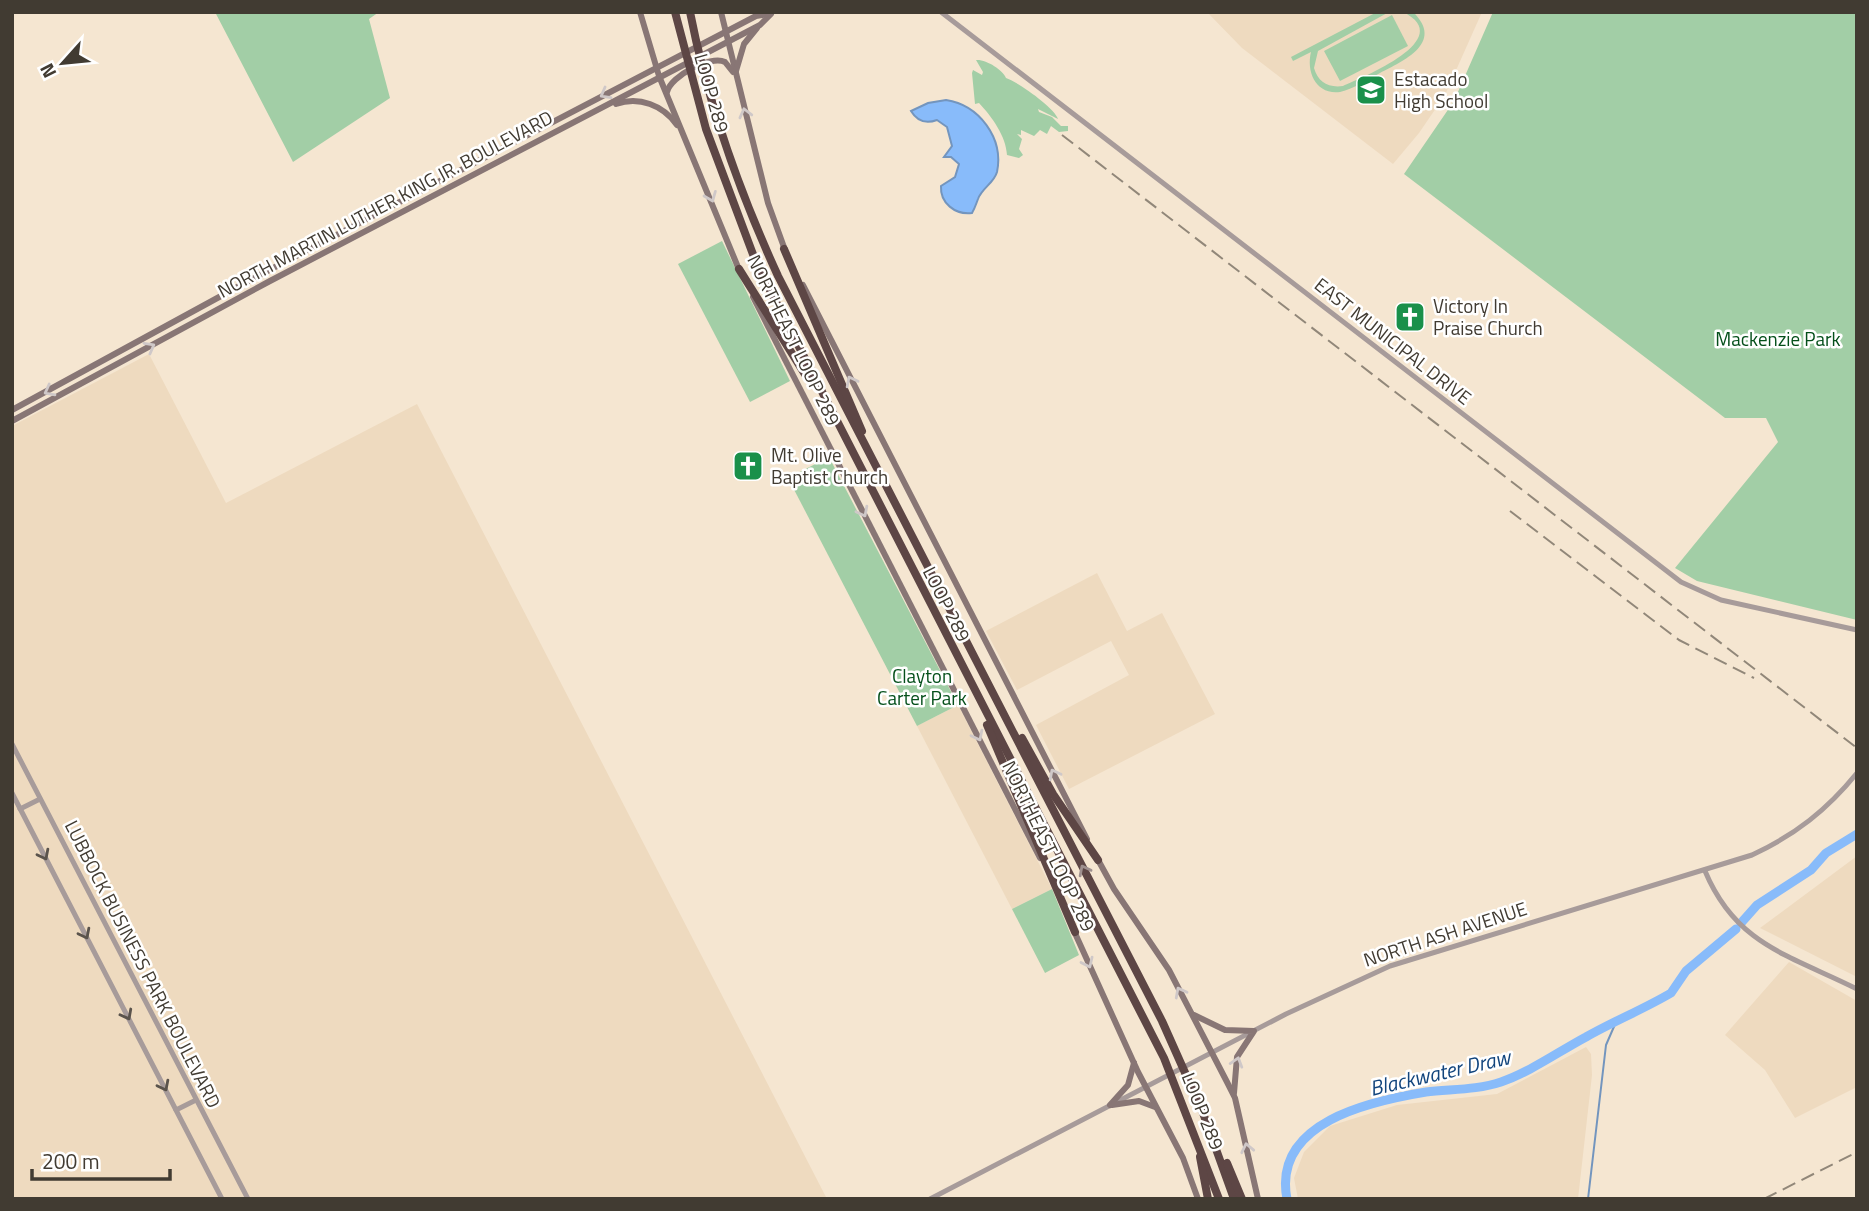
<svg xmlns="http://www.w3.org/2000/svg" width="1869" height="1211" font-family="'Titillium Web',sans-serif">
  <style>
    .built { fill: #eedabf }
    .green { fill: #a2cea6 }
    .water { fill: #88bbfa; stroke: #7395be; stroke-width: 2 }
    .lines { fill: none; stroke-linecap: round; stroke-linejoin: round }
    .stream { stroke: #7395be; stroke-width: 2 }
    .river { stroke: #88bbfa; stroke-width: 9 }
    .tertiary { stroke: #a79b9a; stroke-width: 5 }
    .secondary { stroke: #887675; stroke-width: 6 }
    .motorway { stroke: #5d4645; stroke-width: 8 }
    .rail { stroke: #918779; stroke-width: 2; stroke-dasharray: 14 7; stroke-linecap: butt }
    .oneway { stroke: #cfc8c8 }
    .oneway2 { stroke: #5a534c }
    .oneway3 { stroke: #9e908f }
    .labels { text-anchor: middle; stroke-width: 5; stroke-linejoin: round; paint-order: stroke }
    .poi-label { font-size: 19px; fill: #413b32; stroke: #fff; text-anchor: start }
    .street-label { font-size: 19px; fill: #413b32; stroke: #fff }
    .park-label { font-size: 19px; fill: #044f1a; stroke: #fff }
    .water-label { font-size: 21px; font-style: italic; fill: #12457d; stroke: #fff }
  </style>
  <rect width="100%" height="100%" fill="#f5e6d1"/>
  <g class="built">
    <polygon points="1207,12 1482,12 1445,95 1419,133 1393,164 1242,48"/>
    <polygon points="149,354 226,503 417,404 827,1199 12,1199 12,426"/>
    <polygon points="1097,573 1127,631 1162,613 1215,714 1069,789 1036,725 1129,675 1111,641 1017,690 986,631"/>
    <polygon points="958,705 1052,889 1012,909 917,726"/>
    <polygon points="1857,856 1857,977 1760,928"/>
    <polygon points="1789,962 1857,1001 1857,1087 1795,1118 1765,1070 1725,1035"/>
    <polygon points="1586,1047 1591,1054 1592,1075 1578,1199 1298,1199 1294,1178 1304,1152 1330,1126 1397,1105 1497,1094"/>
  </g>
  <g class="green">
    <polygon points="215,12 379,12 369,19 390,98 293,162"/>
    <path d="M1377,12H1389L1318,51L1314,68C1318,82 1328,88 1343,86C1363,77 1458,39 1403,12H1413C1445,43 1403,61 1380,73C1368,79 1354,89 1340,92C1316,95 1306,72 1311,52L1293,61L1291,57Z"/>
    <polygon points="1493,12 1857,12 1857,620 1697,581 1675,568 1778,442 1766,418 1725,418 1404,174 1454,101"/>
    <polygon points="1392,15 1408,46 1340,81 1324,51"/>
    <path d="M976,60C986,59 1003,70 1006,78C1018,82 1055,108 1058,119L1038,109L1039,112L1052,117L1061,126H1068V131L1059,132L1051,126L1047,134L1040,130L1034,136L1021,130V135L1017,134L1022,139L1019,149L1023,155L1019,158L1007,155C1006,136 992,117 979,103L975,104L972,73L973,70L982,75L983,72Z"/>
    <polygon points="722,241 790,381 750,402 678,264"/>
    <polygon points="829,457 958,705 917,726 788,478"/>
    <polygon points="1052,889 1079,955 1045,973 1012,909"/>
  </g>
  <path class="water" d="M946,100C979,105 1004,138 997,172C994,183 982,188 978,199C976,204 975,208 972,213C955,215 940,203 941,186L955,177L959,164L951,157H944L952,146L947,127L937,120C926,124 917,121 911,111L928,103Z"/>
  <g class="lines">
    <polyline class="stream" points="1588,1199 1606,1045 1616,1022"/>
    <g class="river">
      <polyline points="1741,923 1757,905 1811,870 1826,853 1857,834"/>
      <path d="M1287,1199C1272,1122 1371,1101 1426,1092C1451,1089 1477,1090 1501,1082C1530,1072 1558,1052 1586,1037C1614,1021 1644,1009 1671,993L1686,971L1736,929"/>
    </g>
    <g class="tertiary">
      <polyline points="941,12 1681,582 1721,600 1857,630"/>
      <polyline points="12,744 248,1199"/>
      <polyline points="12,793 222,1199"/>
      <polyline points="20,809 40,799"/>
      <path d="M1705,871C1736,945 1789,955 1857,989"/>
      <polyline points="176,1110 196,1100"/>
      <path d="M930,1199L1286,1014L1390,966L1752,855C1795,835 1827,810 1857,773"/>
    </g>
    <g class="secondary">
      <polyline points="640,12 659,76 740,272"/>
      <polyline points="721,12 768,203 785,250"/>
      <polyline points="736,71 744,44 757,28"/>
      <path d="M667,92C671,76 710,55 725,62L733,72"/>
      <path d="M616,104C639,96 663,105 677,125"/>
      <polyline points="803,285 1087,839"/>
      <polyline points="753,297 1040,858"/>
      <polyline points="12,410 254,278 756,16 769,14"/>
      <polyline points="12,421 270,281 760,25 771,14"/>
      <polyline points="1097,858 1114,889 1169,970 1227,1082 1235,1098 1258,1199"/>
      <polyline points="1074,931 1138,1072 1183,1158 1198,1199"/>
      <polyline points="1194,1015 1225,1030 1254,1031 1237,1057 1234,1093"/>
      <polyline points="1110,1105 1128,1085 1134,1063"/>
      <polyline points="1112,1105 1139,1101 1155,1107"/>
    </g>
    <g class="motorway">
      <polyline points="675,12 706,129 757,265 1164,1058 1219,1199"/>
      <path d="M690,12C708,104 739,191 778,276L1162,1021L1203,1113L1234,1199"/>
      <polyline points="784,249 862,431"/>
      <polyline points="739,269 808,379"/>
      <polyline points="987,725 1075,932"/>
      <polyline points="1022,738 1053,794 1098,860"/>
      <polyline points="1200,1157 1208,1199"/>
      <polyline points="1227,1163 1242,1199"/>
    </g>
    <g class="rail">
      <polyline points="1062,135 1857,748"/>
      <polyline points="1510,511 1679,640 1754,678"/>
      <polyline points="1764,1199 1857,1152"/>
    </g>
  </g>
  <defs><path id="oneway-chevron" d="M-2-3.5L2.5 0L-2 3.5" fill="none" stroke-width="1.6" stroke-linecap="round" stroke-linejoin="round" transform="scale(1.75)"/></defs>
  <g class="oneway">
    <use href="#oneway-chevron" transform="translate(605 94) rotate(151)"/>
    <use href="#oneway-chevron" transform="translate(745 113) rotate(-104)"/>
    <use href="#oneway-chevron" transform="translate(711 197) rotate(68)"/>
    <use href="#oneway-chevron" transform="translate(150 347) rotate(-29)"/>
    <use href="#oneway-chevron" transform="translate(851 381) rotate(-117)"/>
    <use href="#oneway-chevron" transform="translate(49 391) rotate(152)"/>
    <use href="#oneway-chevron" transform="translate(863 512) rotate(63)"/>
    <use href="#oneway-chevron" transform="translate(978 736) rotate(63)"/>
    <use href="#oneway-chevron" transform="translate(1054 774) rotate(-117)"/>
    <use href="#oneway-chevron" transform="translate(1088 963) rotate(65)"/>
    <use href="#oneway-chevron" transform="translate(1180 992) rotate(-118)"/>
    <use href="#oneway-chevron" transform="translate(1237 1062) rotate(-73)"/>
    <use href="#oneway-chevron" transform="translate(1247 1148) rotate(-102)"/>
  </g>
  <g class="oneway2">
    <use href="#oneway-chevron" transform="translate(44 855) rotate(63)"/>
    <use href="#oneway-chevron" transform="translate(85 934) rotate(63)"/>
    <use href="#oneway-chevron" transform="translate(127 1015) rotate(62)"/>
    <use href="#oneway-chevron" transform="translate(164 1086) rotate(63)"/>
  </g>
  <use class="oneway3" href="#oneway-chevron" transform="translate(1084 870) rotate(-117)"/>
  <defs>
    <g id="school-square" transform="scale(1.575)"><rect x="-9" y="-9" width="18" height="18" rx="4" fill="#1a904a" stroke="#fff"/><path d="M0-5L7-2L0 1L-7-2ZM-4 1L0 2.5L4 1V4Q0 6-4 4Z" fill="#fff"/></g>
    <g id="church-square" transform="scale(1.575)"><rect x="-9" y="-9" width="18" height="18" rx="4" fill="#1a904a" stroke="#fff"/><path d="M-1.2-6h2.4v3.5h3.3v2.4h-3.3V6h-2.4V-.1h-3.3v-2.4h3.3Z" fill="#fff"/></g>
  </defs>
  <g fill-rule="evenodd">
    <use href="#school-square" x="1371" y="90"/>
    <use href="#church-square" x="1410" y="317"/>
    <use href="#church-square" x="748" y="466"/>
  </g>
  <g class="labels">
    <g class="poi-label">
      <text x="1394" y="86">Estacado<tspan x="1394" dy="22">High School</tspan></text>
      <text x="1433" y="313">Victory In<tspan x="1433" dy="22">Praise Church</tspan></text>
      <text x="771" y="462">Mt. Olive<tspan x="771" dy="22">Baptist Church</tspan></text>
    </g>
    <g class="street-label">
      <text transform="translate(712 93) rotate(74)" y="7">LOOP 289</text>
      <text transform="translate(385 204) rotate(-28)" y="7">NORTH MARTIN LUTHER KING JR. BOULEVARD</text>
      <text transform="translate(794 340) rotate(64)" y="7">NORTHEAST LOOP 289</text>
      <text transform="translate(1393 341) rotate(38)" y="7">EAST MUNICIPAL DRIVE</text>
      <text transform="translate(947 604) rotate(63)" y="7">LOOP 289</text>
      <text transform="translate(1049 846) rotate(64)" y="7">NORTHEAST LOOP 289</text>
      <text transform="translate(1445 934) rotate(-18)" y="7">NORTH ASH AVENUE</text>
      <text transform="translate(143 964) rotate(63)" y="7">LUBBOCK BUSINESS PARK BOULEVARD</text>
      <text transform="translate(1203 1111) rotate(68)" y="7">LOOP 289</text>
    </g>
    <g class="park-label">
      <text x="1778" y="346">Mackenzie Park</text>
      <text x="922" y="683">Clayton<tspan x="922" dy="22">Carter Park</tspan></text>
    </g>
    <g class="water-label">
      <text transform="translate(1440 1073) rotate(-13)" y="7">Blackwater Draw</text>
    </g>
  </g>
  <rect width="1869" height="1211" fill="none" stroke="#413b32" stroke-width="28"/>
  <g transform="translate(63 63) rotate(243)" stroke="#ffffff" stroke-width="5" paint-order="stroke">
  <path d="M0-5L12 26L0 18L-12 26Z" fill="#413b32"/>
  <text y="-10" font-size="19" font-weight="bold" text-anchor="middle" fill="#413b32">N</text>
  </g>
  <path d="M32 1169v10h138v-10" fill="none" stroke="#413b32" stroke-width="3.5"/>
  <text x="42" y="1169" font-size="21" fill="#413b32" stroke="#ffffff" stroke-width="5" paint-order="stroke">200 m</text>
</svg>
